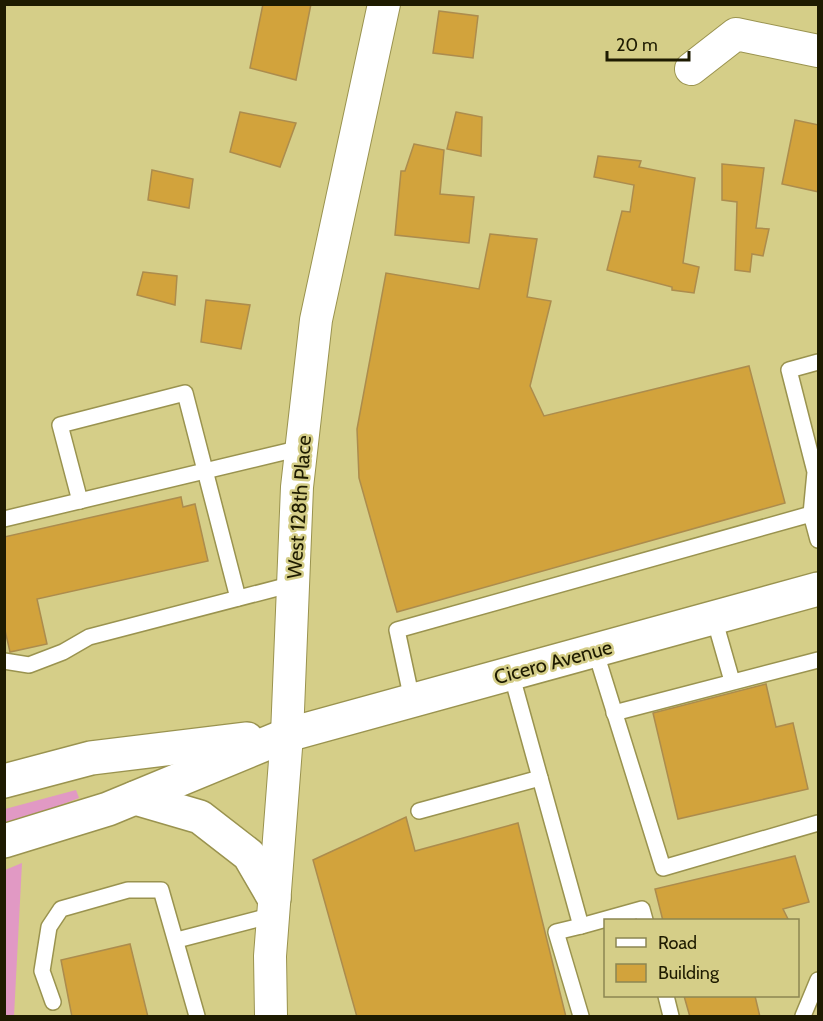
<svg xmlns="http://www.w3.org/2000/svg" width="823" height="1021" font-family="Cabin,sans-serif">
  <style>
    .green { fill: #e199c4 }
    .building { fill: #d2a33c; stroke: #ac8c4d; stroke-width: 1.5 }
    .lines { fill: none; stroke-linecap: round; stroke-linejoin: round }
    .lane-casing { stroke: #9a934f; stroke-width: 18 }
    .street-casing { stroke: #9a934f; stroke-width: 34 }
    .primary-casing { stroke: #9a934f; stroke-width: 36 }
    .lane { stroke: #fff; stroke-width: 15 }
    .street { stroke: #fff; stroke-width: 32 }
    .primary { stroke: #fff; stroke-width: 33 }
    .labels { text-anchor: middle; stroke-width: 5; stroke-linejoin: round; paint-order: stroke }
    .street-label { font-size: 20px; fill: #1e1b01; stroke: #d5ce88 }
  </style>
  <rect width="100%" height="100%" fill="#d5ce88"/>
  <g class="green">
    <polygon points="76,790 79,798 5,827 5,809"/>
    <polygon points="22,863 14,1016 5,1016 5,870"/>
  </g>
  <g class="building">
    <polygon points="263,4 311,4 296,80 250,68"/>
    <polygon points="439,11 478,16 473,58 433,53"/>
    <polygon points="240,112 296,123 280,167 230,152"/>
    <polygon points="456,112 482,117 481,156 447,149"/>
    <polygon points="795,120 819,125 819,192 782,184"/>
    <polygon points="414,144 444,150 440,194 474,197 469,243 395,235 401,171 405,171"/>
    <polygon points="598,156 641,161 639,167 695,178 683,263 699,267 694,293 672,290 672,287 607,270 622,211 630,212 634,185 594,177"/>
    <polygon points="722,164 764,168 756,228 769,229 763,256 752,254 750,272 735,270 737,202 722,200"/>
    <polygon points="152,170 193,179 189,208 148,200"/>
    <polygon points="490,234 537,239 527,297 551,301 530,386 544,416 749,366 785,503 397,612 359,478 357,429 386,273 479,289"/>
    <polygon points="143,272 177,276 175,305 137,295"/>
    <polygon points="206,300 250,305 241,349 201,342"/>
    <polygon points="181,497 183,507 195,504 208,561 37,599 47,644 10,652 4,626 4,537"/>
    <polygon points="766,684 776,727 793,723 808,789 678,819 653,713"/>
    <polygon points="406,817 415,851 518,823 566,1017 357,1017 313,860"/>
    <polygon points="795,856 809,902 783,909 789,921 663,921 655,889"/>
    <polygon points="130,944 148,1017 72,1017 61,960"/>
    <polygon points="684,996 755,996 760,1017 690,1017"/>
  </g>
  <g class="lines">
    <g class="lane-casing">
      <g id="lane">
        <polyline points="80,501 60,425 185,393 238,598"/>
        <polyline points="811,514 815,472 789,370 818,362"/>
        <polyline points="4,519 301,448"/>
        <polyline points="714,618 732,681"/>
        <polyline points="595,650 663,868 818,823"/>
        <polyline points="4,661 29,665 63,652 89,637 293,584"/>
        <polyline points="511,673 581,926 642,909 645,920"/>
        <polyline points="412,700 397,630 811,514 818,540"/>
        <polyline points="614,713 818,660"/>
        <polyline points="419,811 540,778"/>
        <polyline points="581,926 556,932 581,1016"/>
        <polyline points="177,940 273,915"/>
        <polyline points="666,996 671,1016"/>
        <polyline points="53,1002 42,971 49,927 61,909 128,890 161,890 197,1016"/>
        <polyline points="803,1016 818,980"/>
      </g>
    </g>
    <g class="street-casing">
      <g id="street">
        <polyline points="691,69 736,34 818,51"/>
        <polyline points="271,1016 270,956 287,735 297,487 316,320 384,4"/>
      </g>
    </g>
    <g class="primary-casing">
      <g id="primary">
        <polyline points="4,781 91,758 247,739"/>
        <polyline points="135,798 200,817 249,855 274,898"/>
        <polyline points="4,841 108,809 287,735 818,589"/>
      </g>
    </g>
    <use href="#lane" class="lane"/>
    <use href="#street" class="street"/>
    <use href="#primary" class="primary"/>
  </g>
  <g class="labels">
    <g class="street-label">
      <text transform="translate(299 507) rotate(-86)" y="7">West 128th Place</text>
      <text transform="translate(553 662) rotate(-15)" y="7">Cicero Avenue</text>
    </g>
  </g>
  <rect width="823" height="1021" fill="none" stroke="#1e1b01" stroke-width="12"/>
  <rect x="604" y="919" width="195" height="78" fill="#d5ce88" stroke="#8c8652" stroke-width="1.5"/>
  <rect x="616" y="938" width="30" height="9" fill="#ffffff" stroke="#8c8652" stroke-width="1.5"/>
  <text x="658" y="949" font-size="18" fill="#1e1b01">Road</text>
  <rect x="616" y="964" width="30" height="18" fill="#d2a33c" stroke="#8c8652" stroke-width="1.5"/>
  <text x="658" y="979" font-size="18" fill="#1e1b01">Building</text>
  <path d="M607 51v9h82v-9" fill="none" stroke="#1e1b01" stroke-width="3"/>
  <text x="616" y="51" font-size="18" fill="#1e1b01" stroke="#d5ce88" stroke-width="4.5" paint-order="stroke">20 m</text>
</svg>
